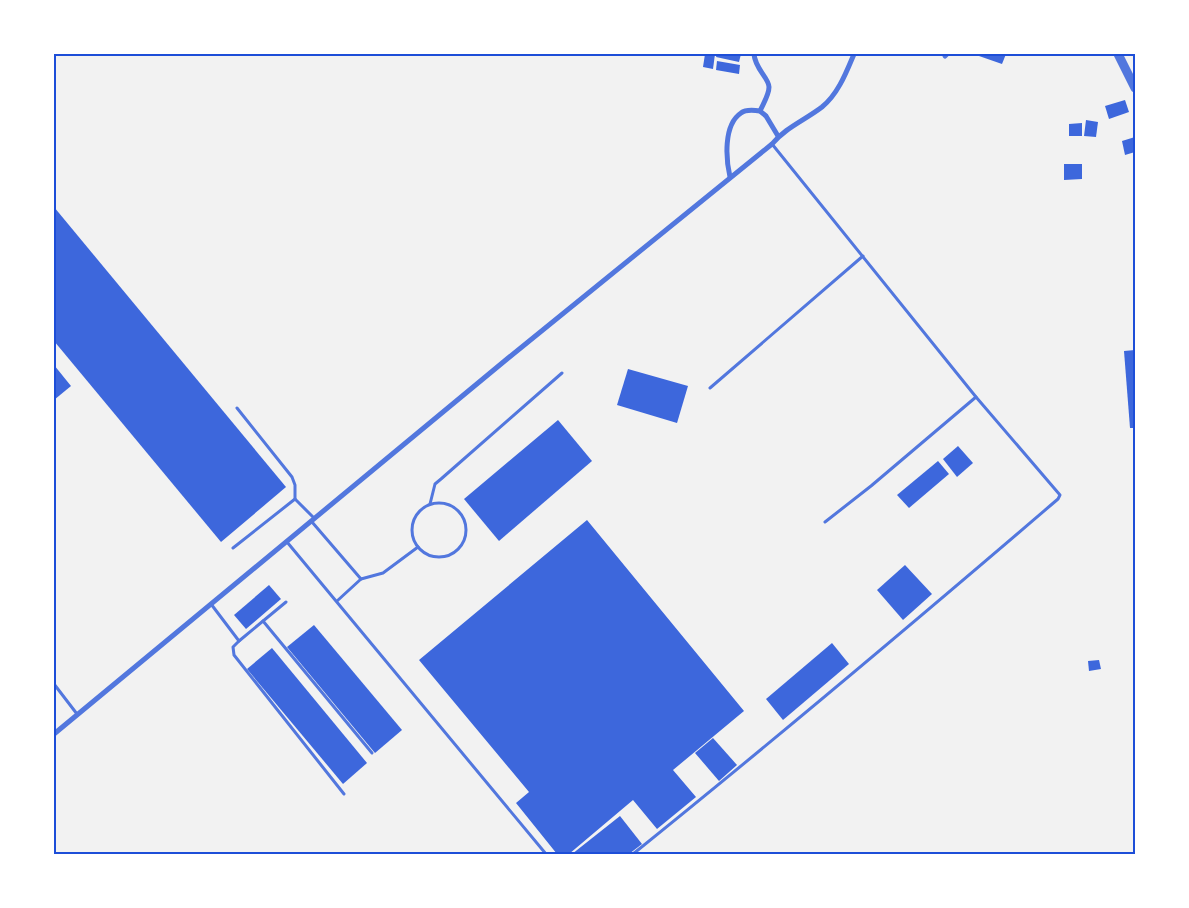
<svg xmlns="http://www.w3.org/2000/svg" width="1189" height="908" font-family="'DM Sans',sans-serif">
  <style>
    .building { fill: #3d67dc }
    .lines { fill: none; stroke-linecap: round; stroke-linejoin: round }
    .service { stroke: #5277de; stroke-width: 3 }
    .minor { stroke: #5277de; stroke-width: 5 }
    .tertiary { stroke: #5277de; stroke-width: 9 }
    .neatline { fill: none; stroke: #1d4ed8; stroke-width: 2 }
  </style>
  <rect width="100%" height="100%" fill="#f2f2f2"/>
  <g class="building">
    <polygon points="705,54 715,54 713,69 703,67"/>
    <polygon points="717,54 741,54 739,62 716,57"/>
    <polygon points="980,54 1006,54 1002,64 979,56"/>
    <polygon points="717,61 740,65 739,74 716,70"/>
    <polygon points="1125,100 1129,112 1109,119 1105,106"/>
    <polygon points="1086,120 1098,122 1096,137 1084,136"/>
    <polygon points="1082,123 1082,136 1069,136 1069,124"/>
    <polygon points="1135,137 1135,152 1125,155 1122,141"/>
    <polygon points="1064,164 1082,164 1082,179 1064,180"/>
    <polygon points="54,207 286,487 221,542 54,341"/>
    <polygon points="1135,350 1135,428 1130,428 1124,351"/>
    <polygon points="54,365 71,386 54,400"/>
    <polygon points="628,369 688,386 677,423 617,405"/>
    <polygon points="558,420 592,461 499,541 464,499"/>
    <polygon points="958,446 973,463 957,477 943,459"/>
    <polygon points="938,461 949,474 909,508 897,495"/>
    <polygon points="587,520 744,711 673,770 696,797 657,829 633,800 569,854 557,854 516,803 529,792 419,660"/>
    <polygon points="905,565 932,594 903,620 877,590"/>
    <polygon points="269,585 281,599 246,629 234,615"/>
    <polygon points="314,625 402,730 375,753 287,647"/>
    <polygon points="832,643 849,664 783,720 766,699"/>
    <polygon points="272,648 367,763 343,784 247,669"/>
    <polygon points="1099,660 1101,669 1089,671 1088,661"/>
    <polygon points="713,738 737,765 719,781 695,753"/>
    <polygon points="620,816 642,844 629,854 572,854"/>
  </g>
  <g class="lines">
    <g class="service">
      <polyline points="710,388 863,256"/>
      <polyline points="237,408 292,477 295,485 295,499 314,518"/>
      <circle cx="439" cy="530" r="27"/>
      <polyline points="430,504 435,484 441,479 562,373"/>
      <polyline points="312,522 361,579"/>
      <polyline points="825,522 871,486 976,397"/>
      <polyline points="287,542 546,854"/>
      <polyline points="233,548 295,499"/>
      <polyline points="337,601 361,579 383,573 418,547"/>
      <polyline points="211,604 239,641 233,647 234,655 344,794"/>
      <polyline points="263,621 372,753"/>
      <polyline points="239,641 286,602"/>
      <polyline points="54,684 77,714"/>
      <path d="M633,854C777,738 918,619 1058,499L1060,495L976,397L772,144"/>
    </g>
    <g class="minor">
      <path d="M754,54C755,69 769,78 769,87C769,95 763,104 760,111"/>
      <polyline points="945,56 947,54"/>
      <path d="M730,177C726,160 723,125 741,113C746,109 754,110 760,111L766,116L778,136"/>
      <path d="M54,734L507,359L772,144C785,128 805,120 822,107C838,94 846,73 854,54"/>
    </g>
    <polyline class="tertiary" points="1118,54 1135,88"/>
  </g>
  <rect width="1189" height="908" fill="none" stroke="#ffffff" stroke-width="110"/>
  <rect x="55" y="55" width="1079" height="798" class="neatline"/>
</svg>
